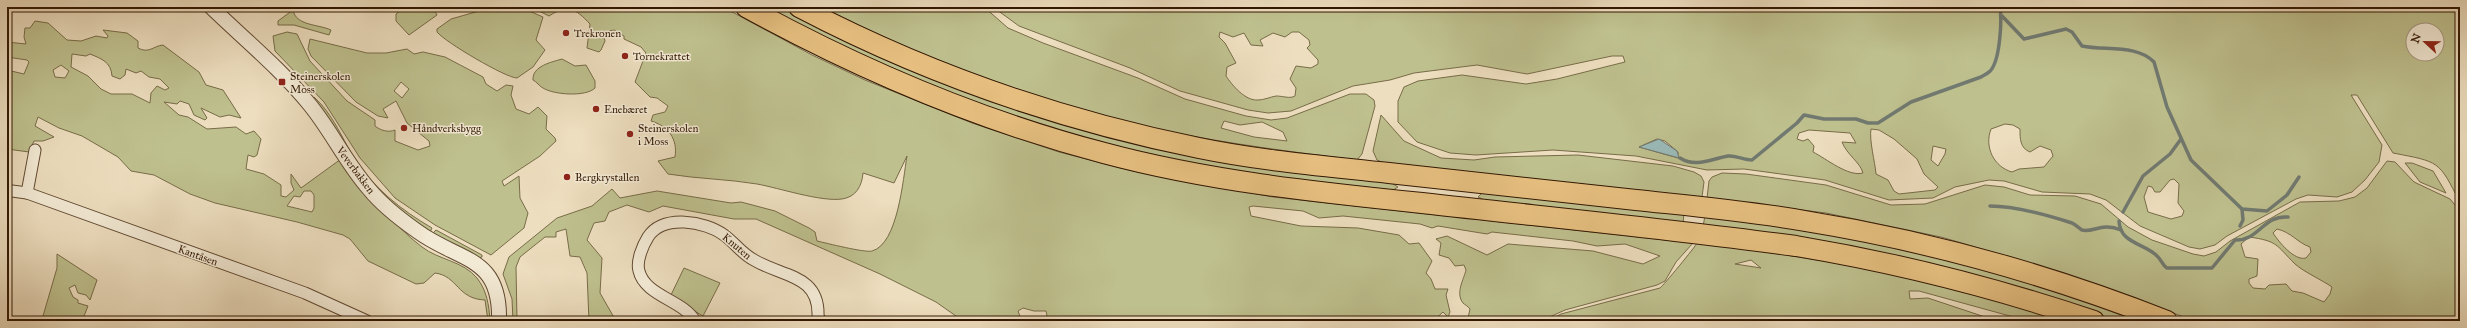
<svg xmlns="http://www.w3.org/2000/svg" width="2467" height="328" font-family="'IM FELL Great Primer',serif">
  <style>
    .green { fill: #bec08e; stroke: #786c48; fill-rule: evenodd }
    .water { fill: #9bbbba; stroke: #717970 }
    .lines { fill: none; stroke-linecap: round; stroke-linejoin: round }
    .stream { stroke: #717970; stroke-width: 3.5 }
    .minor-casing { stroke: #614931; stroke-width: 13 }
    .tertiary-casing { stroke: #614931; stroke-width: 16 }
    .motorway-casing { stroke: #321702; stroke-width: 22 }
    .minor { stroke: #f3ead5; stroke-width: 11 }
    .tertiary { stroke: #f3ead5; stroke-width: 14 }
    .motorway { stroke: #e6bf80; stroke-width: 20 }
    .poi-dot { fill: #8f2418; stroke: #f3ead5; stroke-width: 1.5 }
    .labels { text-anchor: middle; stroke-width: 3; stroke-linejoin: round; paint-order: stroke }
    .poi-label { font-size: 11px; fill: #321702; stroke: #f3ead5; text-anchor: start }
    .street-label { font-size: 11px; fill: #321702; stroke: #f3ead5 }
  </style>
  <rect width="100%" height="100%" fill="#eddebf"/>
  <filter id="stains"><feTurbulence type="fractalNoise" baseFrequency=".005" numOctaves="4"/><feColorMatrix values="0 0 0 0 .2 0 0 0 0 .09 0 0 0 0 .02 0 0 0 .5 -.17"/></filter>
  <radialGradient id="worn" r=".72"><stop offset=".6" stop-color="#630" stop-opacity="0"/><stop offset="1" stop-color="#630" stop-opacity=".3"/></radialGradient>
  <g class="green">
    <polygon points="405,7 433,7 437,15 409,35 396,21 396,14"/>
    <path d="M493,7H520L543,17L536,40L545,50L533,67L517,78C506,78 445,42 437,32V29L451,19Z"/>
    <path d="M531,7H689L696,11L697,7H723L812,55L865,80L972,123L1059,152L1133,171L1273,197L1693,243L1676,262L1665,281L1657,285L1565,310L1541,321H1478L1476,318H1468L1470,309C1468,306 1465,305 1463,303C1455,293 1464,279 1466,270L1464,265L1455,266L1449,258L1439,255L1441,243L1436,239L1447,236L1487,255L1508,244L1593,251L1643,264L1660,256L1625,244L1597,246L1573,241L1492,232L1487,234L1438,226L1432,228L1420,224L1343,216L1319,218L1303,211L1253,206L1249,207L1251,216L1301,226L1358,228L1399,235L1409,244L1419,243L1432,261L1426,273L1431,279L1435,289H1448L1446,295L1450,312L1448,317L1443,312L1433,321H1048L1046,311H1034L1023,308L1018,311L1021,319L1020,321H963L936,302L880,274L756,219H734L663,206L649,212L627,205L609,212L605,221L594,223L587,240L602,258L600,293L616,321H589L587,273L580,257L570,256L566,229L556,232V237H545L520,257L516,267L517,321H513L512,299L503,274L509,257L557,218L592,206L612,189L620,198L657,191L731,203L741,202L775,211L809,228L815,232L817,241C826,243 865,253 872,251C898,244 903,179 907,156L894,183L863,173C862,186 856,197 842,199C821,202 779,188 757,184C728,179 698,179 668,174L658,161L675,157C678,139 668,126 651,121L653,115L665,112L668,106L657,98L650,97L635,82L646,53L641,47L624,39V36L614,30L609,31L604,37L605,41L601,50L599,52L587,48L590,24C575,8 568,4 549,16Z"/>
    <polygon points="758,7 784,7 819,25 947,83 1390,182 1398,187 1393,190 1241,175 1092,143 947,95"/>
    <path d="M822,7H984L1008,28L1043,43L1138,78L1185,99L1246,116L1271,120L1287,118L1350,94H1366L1374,100L1375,106L1362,154L1357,160C1293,152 1229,144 1166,131C1047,106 930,62 822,7ZM1224,121L1240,125L1262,122L1283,132L1287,141L1254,137L1221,128Z"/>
    <path d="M993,7H2460V203C2439,160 2439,162 2393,153L2357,95H2351L2382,145L2379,162L2365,180L2352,192L2337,197L2308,195L2296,199L2227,236L2215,245L2200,249L2189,247L2140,226L2106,200L2090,194L2042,192L2004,181L1989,180L1955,187L1933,198L1889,200L1825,180L1744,169L1707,170L1636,156L1553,150L1476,155L1450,153L1417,142L1398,122V101L1404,87L1418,81L1462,75L1526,84L1557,79L1625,62L1623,56H1612L1527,74L1477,65L1414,73L1390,80L1353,86L1291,111L1268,113L1248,110L1180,91L1130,68L1019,26ZM2413,30H2437V54H2413ZM1220,32L1233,37L1244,33L1251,45L1263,46L1260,40L1273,33L1285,37L1292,32H1299L1309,40L1310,45L1307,48L1318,60V64L1311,68L1296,66L1290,79L1296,88L1295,96C1290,99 1283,96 1276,96C1270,97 1264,100 1258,100C1245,101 1232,85 1226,76L1227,67L1236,63L1225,43L1219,37ZM2005,124L2013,125L2020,129C2020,139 2020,148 2030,152L2040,146L2051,150L2053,156L2044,167L2019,169L2012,172C1994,167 1984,147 1991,129ZM1871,129L1879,130L1894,139L1917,159L1924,174L1938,187L1935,190L1899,194L1894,191L1888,180L1876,174C1875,162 1869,140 1871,129ZM1809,130L1850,133L1856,143L1842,142C1847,155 1860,162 1863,173C1848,177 1827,159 1813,152L1814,146L1808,139L1803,141L1797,139L1799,133ZM1657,139L1665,141L1678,152V158L1639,147ZM1933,146L1946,149L1945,154L1938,166L1931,160ZM2174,179L2179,184L2178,203L2184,211L2182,216L2171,219L2148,212L2144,197L2148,186L2152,187L2155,192H2160L2170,180Z"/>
    <path d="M293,10C296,26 318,24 331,30L329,35L294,25H278V21Z"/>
    <path d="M35,21L48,23L67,40L81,41L96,36L107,38L108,36L103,30L127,33L138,41V48C149,54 153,46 163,45L199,72L206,85L223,90L241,118L229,115L220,117L201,108L207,118L205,120L194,115L189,104L180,101L177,104L164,102L179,115L188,117L207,129L236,127L246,134L254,131L261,139L257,155L254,157L248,155L246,169L264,174L281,185V196L286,197L294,190L291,183V174L301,188L341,159C367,188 391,224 422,247C439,260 463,261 477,278C487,291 489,305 490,321H488L485,300C457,299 458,276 435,273L424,283L416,284L368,261L350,239L343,235L297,222L215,203L190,194L154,175L131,171L118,157L82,136L59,128L38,117L35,126L54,137L43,141H34L29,152L7,149V70L24,74L29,62L27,60L7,57V42L26,44L24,37L25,28H30ZM72,54L86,56L90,54C102,59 111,62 112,76L120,79L125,75L126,69L136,73L141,71L149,77L160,79L169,88L165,90L157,86L151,93L150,103L132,94H111L101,89L88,76L71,67ZM61,65L69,71L65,78L55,77L53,70ZM304,191H311L314,195V208L312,212L287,206L294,196L300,197Z"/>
    <path d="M287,32L297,34L310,61L347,101L375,120V126C380,130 388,133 395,130V141L418,150L430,146L429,141L407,123L396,101L383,109L388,118L378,116L356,102L311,56L308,49L310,39L367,53H386L407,49L414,54L423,52L445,57L483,77L486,84L497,91L506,85L513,86L511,95L516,109L529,114L538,107L547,116L546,129L555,138L556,141L540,156L502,181L504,186L519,176L520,198L528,213L524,228L491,255L435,225L395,198L360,158L324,102L275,51L273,36ZM401,82L409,89L402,98L394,91Z"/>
    <path d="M562,59L575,66L586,65L595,81V88C586,97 554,95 543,88C539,86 537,82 533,80C532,66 552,62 562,59Z"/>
    <path d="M314,97C332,113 341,136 353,156C372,187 401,210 432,228L430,232L410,220L373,187L312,99Z"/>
    <polygon points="1381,115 1404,141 1441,158 1474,160 1495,157 1578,155 1673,166 1694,172 1701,176 1704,182 1702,197 1384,163 1377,160 1373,151"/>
    <path d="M2387,161L2395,162L2414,182L2450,199L2460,211V321H2195L2061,272L1941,237L1826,213L1707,198L1709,181L1712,177L1722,173L1746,174L1826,185L1891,205L1925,204L1985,185L2004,187L2030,195L2075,196L2101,204L2128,227L2152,240L2193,254L2204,256L2216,252L2230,241L2300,202L2339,201L2355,197L2367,188ZM2277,229C2291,232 2298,243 2310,247L2311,252L2306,258C2294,261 2279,242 2273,233ZM2249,237C2278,241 2276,245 2295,264C2304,272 2322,280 2332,287L2330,294L2324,302L2303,293L2292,291L2286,284L2269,285L2265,289L2253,288L2249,283V279L2257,276L2258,259L2245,257L2241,244Z"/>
    <polygon points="2405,163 2412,163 2433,171 2446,193 2420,182"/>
    <polygon points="1482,193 1684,212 1683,225 1493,204 1478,197"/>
    <polygon points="1705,215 1788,225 1978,265 2148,321 2114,321 2091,313 1703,227"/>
    <polygon points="436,230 482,255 482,257 478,258 433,233"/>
    <path d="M1697,243C1769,252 1840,262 1911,278C1962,289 2013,305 2063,321H2028L1919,291H1909L1910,299L1928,298L1997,321H1548L1561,314L1660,288C1663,286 1696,246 1697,243ZM1751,260L1761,268L1735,264Z"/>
    <polygon points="57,254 97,280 90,300 86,295 78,293 75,285 69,288 73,297 78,300 78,303 88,306 82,321 50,321 43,316 57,268"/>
    <polygon points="684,268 720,283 703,316 670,297"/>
  </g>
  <polygon class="water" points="1659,139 1677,151 1679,158 1639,147"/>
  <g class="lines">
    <g class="stream">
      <path d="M2002,16L2024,39L2066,29L2072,32L2082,46C2106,51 2136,44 2154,62L2167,107L2191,160L2242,209L2267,211L2287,195L2299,177"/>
      <path d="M1680,158C1696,168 1711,159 1728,156C1735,155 1744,160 1752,160L1797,123L1804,115L1824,119H1856L1868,123H1878L1911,102L1981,77C1984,75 1989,73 1991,70C2000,59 2002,21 2000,7"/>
      <path d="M1990,206C2016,206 2047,215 2072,223C2076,225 2079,228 2082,230C2093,233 2102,222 2121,230"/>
      <polyline points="2123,212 2143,176 2170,154 2181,139"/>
      <path d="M2119,221C2120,244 2145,243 2157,256C2162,260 2162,265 2167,268H2212L2235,240C2259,241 2263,215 2288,217"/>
      <polyline points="2240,226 2243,220 2242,209"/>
    </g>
    <g class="minor-casing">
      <g id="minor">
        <polyline points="12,191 27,193 305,293 367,321"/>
        <polyline points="27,193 35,150"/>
        <path d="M695,321C683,300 645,296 639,271C636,261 643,245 648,237C663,214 705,221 724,235C734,242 742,254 754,260C782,277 820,274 818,317L821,321"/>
      </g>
    </g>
    <g class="tertiary-casing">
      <path id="tertiary" d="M211,7C244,39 281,69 310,105C332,132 346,163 369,189C382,205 400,219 417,231C459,262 501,255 499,321"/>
    </g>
    <g class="motorway-casing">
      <g id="motorway">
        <path d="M746,7C859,69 978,120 1104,153C1208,181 1315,192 1422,203C1546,217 1671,229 1796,246C1898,263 1996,288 2094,321"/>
        <path d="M799,7C925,73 1060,120 1199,148C1262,161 1326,166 1389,173C1472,182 1554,191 1636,200C1692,206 1749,211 1805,221C1929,241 2050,275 2167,321"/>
      </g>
    </g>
    <use href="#minor" class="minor"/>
    <use href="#tertiary" class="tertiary"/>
    <use href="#motorway" class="motorway"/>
  </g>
  <g class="poi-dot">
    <circle cx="566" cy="33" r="4"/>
    <circle cx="625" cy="56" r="4"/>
    <rect x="278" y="78" width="8" height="8" rx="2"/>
    <circle cx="596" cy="109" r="4"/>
    <circle cx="404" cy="128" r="4"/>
    <circle cx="630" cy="134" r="4"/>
    <circle cx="567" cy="177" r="4"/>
  </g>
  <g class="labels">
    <g class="poi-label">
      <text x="574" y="37">Trekronen</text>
      <text x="633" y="60">Tornekrattet</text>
      <text x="290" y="80">Steinerskolen<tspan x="290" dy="13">Moss</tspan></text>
      <text x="604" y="113">Enebæret</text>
      <text x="412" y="132">Håndverksbygg</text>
      <text x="638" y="132">Steinerskolen<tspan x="638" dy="13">i Moss</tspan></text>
      <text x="575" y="181">Bergkrystallen</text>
    </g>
    <g class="street-label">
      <text transform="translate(356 170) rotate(53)" y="4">Veverbakken</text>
      <text transform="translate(737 246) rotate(40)" y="4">Knuten</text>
      <text transform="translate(198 255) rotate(20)" y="4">Kantåsen</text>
    </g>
  </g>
  <rect width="2467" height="328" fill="none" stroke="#eddebf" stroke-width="24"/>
  <rect x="8" y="8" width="2451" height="312" fill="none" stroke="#321702" stroke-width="2"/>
  <rect x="12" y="12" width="2443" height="304" fill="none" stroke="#321702"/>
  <g transform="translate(2425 42) rotate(292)"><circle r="19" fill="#f3ead5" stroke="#a69681"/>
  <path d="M0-3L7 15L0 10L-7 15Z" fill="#8f2418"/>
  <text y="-6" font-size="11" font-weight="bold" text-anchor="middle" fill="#321702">N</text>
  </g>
  <rect width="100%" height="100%" filter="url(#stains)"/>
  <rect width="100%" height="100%" fill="url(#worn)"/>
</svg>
